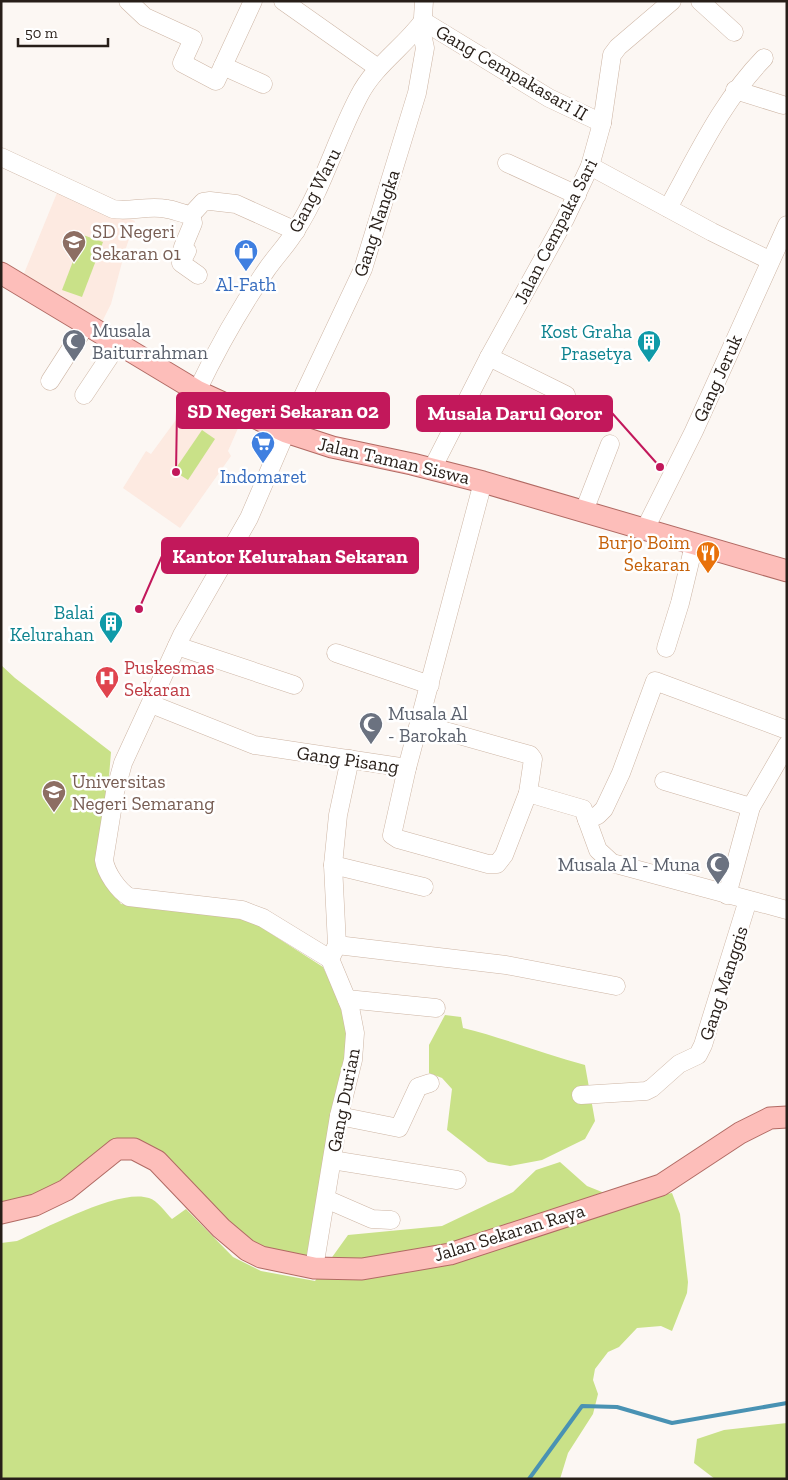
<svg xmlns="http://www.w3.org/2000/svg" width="788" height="1480" font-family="'Zilla Slab',serif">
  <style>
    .education { fill: #fdeae1 }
    .green { fill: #c9e188 }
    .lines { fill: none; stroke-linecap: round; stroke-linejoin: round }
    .stream { stroke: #4992b3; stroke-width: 4 }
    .minor-casing { stroke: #cdb5a4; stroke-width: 19 }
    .major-casing { stroke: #b16a63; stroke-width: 23 }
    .minor { stroke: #fff; stroke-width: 18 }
    .major { stroke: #fdbeba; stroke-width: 21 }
    .labels { text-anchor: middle; stroke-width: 5; stroke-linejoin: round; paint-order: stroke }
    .street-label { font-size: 19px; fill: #271e18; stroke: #fff }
    .education-label { font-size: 19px; fill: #785e54; stroke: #fff; text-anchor: start }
    .shop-label { font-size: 19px; fill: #366cbe; stroke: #fff }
    .worship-label { font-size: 19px; fill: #5b616d; stroke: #fff; text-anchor: start }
    .culture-label { font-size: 19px; fill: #0d838f; stroke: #fff; text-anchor: end }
    .food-label { font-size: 19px; fill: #c56008; stroke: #fff; text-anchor: end }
    .health-label { font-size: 19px; fill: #be3a42; stroke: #fff; text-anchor: start }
    .leader { fill: none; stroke: #c2185b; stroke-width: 2 }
    .callout-dot { fill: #c2185b; stroke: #fff; stroke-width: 2 }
    .callout { fill: #c2185b; stroke: #c2185b; stroke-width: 2 }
    .callout-label { font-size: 20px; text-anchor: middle; font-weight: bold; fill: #fff }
  </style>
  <rect width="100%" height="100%" fill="#fcf7f3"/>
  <g class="education">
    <polygon points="59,188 135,221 125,251 111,304 102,322 23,276"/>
    <polygon points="192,398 239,426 228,451 231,456 180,528 123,488 146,451 151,454"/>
  </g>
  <g class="green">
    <polygon points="83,235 103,242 82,297 62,290"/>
    <polygon points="202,430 215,439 188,480 174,471"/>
    <polygon points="1,665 15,678 111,752 101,875 121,904 245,917 323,967 343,1009 349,1055 305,1264 250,1249 142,1148 69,1182 1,1208"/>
    <path d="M445,1015L461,1017L463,1028C504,1038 544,1054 585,1065L595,1121L585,1139L542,1160L510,1166L488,1162L447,1130L452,1089L442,1078L429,1073V1045Z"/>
    <path d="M560,1162L587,1186L627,1202L672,1193L680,1214L688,1282L687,1293L672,1331L661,1326L637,1328L619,1347L608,1352L595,1369L593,1380L598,1394L593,1414L568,1453L560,1479H1V1243L17,1241C46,1228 120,1188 149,1198C157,1200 166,1213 172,1219L186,1209L233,1257L261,1271L315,1281L348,1235L442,1226L513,1192L536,1170Z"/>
    <polygon points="787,1423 787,1479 715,1479 694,1463 697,1439 724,1430"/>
  </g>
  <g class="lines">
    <polyline class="stream" points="529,1479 582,1406 617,1407 672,1423 787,1403"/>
    <g class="minor-casing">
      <g id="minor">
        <polyline points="128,1 145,17 193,39 182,63 216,81 253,1"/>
        <polyline points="283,1 378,68"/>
        <polyline points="700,1 734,32"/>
        <polyline points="223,66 263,84"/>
        <polyline points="735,90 783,105"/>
        <path d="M1,157L113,209C131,212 149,205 167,209C175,210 182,214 191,215L203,202L210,201L236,204L296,231"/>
        <polyline points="507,163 577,195"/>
        <polyline points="590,166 712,232 769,260"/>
        <path d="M668,208C697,156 722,101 764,58"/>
        <polyline points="191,215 193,223 183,247 187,251 181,263 198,275"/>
        <polyline points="489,357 566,395"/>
        <polyline points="50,381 86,325"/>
        <path d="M197,391C217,349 240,308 267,269C276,256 288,244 296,230C323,188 336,139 359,96C374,66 404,47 423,21L549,98L602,123"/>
        <polyline points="84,395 118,344"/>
        <polyline points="432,469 489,357 565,219 590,166 602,123 612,55 618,47 672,1"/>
        <polyline points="483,482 407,768 392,835 398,839 488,864 497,864 504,855 528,793"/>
        <polyline points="584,511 610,444"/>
        <polyline points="645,529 694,431 787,225"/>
        <polyline points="177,646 294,685"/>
        <polyline points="666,648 680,603 694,545"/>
        <polyline points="336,653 430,685"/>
        <polyline points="151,704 254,745 407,768"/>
        <polyline points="420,724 530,755 533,759 528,793 583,809 598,850 612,863 787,910"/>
        <polyline points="664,781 751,807"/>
        <polyline points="587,820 598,815 604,809 621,773 655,681 787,730"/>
        <polyline points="333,865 424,887"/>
        <polyline points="727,895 751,807 787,745"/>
        <polyline points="337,945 506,965 616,986"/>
        <path d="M330,959L263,918L242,910L129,897C118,890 106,873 104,860L115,792L123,763L182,635L249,518L286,432L363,269L417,93L425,48L422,34L424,1"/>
        <polyline points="347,999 436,1008"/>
        <polyline points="581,1095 646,1091 652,1088 679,1064 698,1055 703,1045 748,900"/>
        <polyline points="339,1116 399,1128 418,1087 430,1083"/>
        <polyline points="332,1160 457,1180"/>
        <polyline points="326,1199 372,1219 391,1220"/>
        <polyline points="314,1268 339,1116 353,1060 355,1033 350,1007 330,959 337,945 333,865 338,815 350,759"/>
      </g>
    </g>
    <g class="major-casing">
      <g id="major">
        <polyline points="1,273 197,391 286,432 332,447 412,464 483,482 787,571"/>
        <polyline points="1,1213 35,1205 66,1190 117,1149 134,1149 157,1161 221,1228 247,1250 261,1257 314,1268 362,1269 450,1254 661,1185 740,1133 770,1118 787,1117"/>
      </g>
    </g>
    <use href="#minor" class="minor"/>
    <use href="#major" class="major"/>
  </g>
  <defs>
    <g id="school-pin" transform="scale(1.25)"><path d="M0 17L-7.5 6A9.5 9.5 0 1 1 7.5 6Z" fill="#8d6e63" stroke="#fff"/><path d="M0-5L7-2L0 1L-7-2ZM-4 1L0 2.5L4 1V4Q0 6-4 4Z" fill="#fff"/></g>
    <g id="shop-pin" transform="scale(1.25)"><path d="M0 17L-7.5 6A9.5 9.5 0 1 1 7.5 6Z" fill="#3f7fe0" stroke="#fff"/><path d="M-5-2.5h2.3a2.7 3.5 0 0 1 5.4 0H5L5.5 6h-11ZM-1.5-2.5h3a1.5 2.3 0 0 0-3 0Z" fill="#fff"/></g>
    <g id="mosque-pin" transform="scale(1.25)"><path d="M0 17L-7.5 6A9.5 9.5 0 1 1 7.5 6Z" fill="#6b7280" stroke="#fff"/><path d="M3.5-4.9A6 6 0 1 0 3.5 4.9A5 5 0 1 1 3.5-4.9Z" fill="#fff"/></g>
    <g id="building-pin" transform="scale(1.25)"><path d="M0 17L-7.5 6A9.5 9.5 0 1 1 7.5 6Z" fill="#0f9aa8" stroke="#fff"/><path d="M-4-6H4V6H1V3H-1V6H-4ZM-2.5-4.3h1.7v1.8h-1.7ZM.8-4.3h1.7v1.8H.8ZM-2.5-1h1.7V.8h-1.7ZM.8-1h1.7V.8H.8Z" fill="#fff"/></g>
    <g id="supermarket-pin" transform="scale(1.25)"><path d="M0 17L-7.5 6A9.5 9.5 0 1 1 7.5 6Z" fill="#3f7fe0" stroke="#fff"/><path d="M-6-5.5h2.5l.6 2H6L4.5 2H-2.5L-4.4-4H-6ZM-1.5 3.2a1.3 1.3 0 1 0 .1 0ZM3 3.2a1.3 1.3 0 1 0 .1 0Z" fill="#fff"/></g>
    <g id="restaurant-pin" transform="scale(1.25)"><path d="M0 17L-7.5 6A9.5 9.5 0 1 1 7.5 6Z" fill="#e8710a" stroke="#fff"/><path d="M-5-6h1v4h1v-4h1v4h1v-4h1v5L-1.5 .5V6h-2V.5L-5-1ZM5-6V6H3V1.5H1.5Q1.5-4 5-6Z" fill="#fff"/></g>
    <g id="hospital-pin" transform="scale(1.25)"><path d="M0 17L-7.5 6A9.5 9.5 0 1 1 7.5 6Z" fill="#e0444e" stroke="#fff"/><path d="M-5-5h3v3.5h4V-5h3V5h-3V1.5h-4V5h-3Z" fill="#fff"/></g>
    <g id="university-pin" transform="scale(1.25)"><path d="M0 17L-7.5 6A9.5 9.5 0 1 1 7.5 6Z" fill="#8d6e63" stroke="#fff"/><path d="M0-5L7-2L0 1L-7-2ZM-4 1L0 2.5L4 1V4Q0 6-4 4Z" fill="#fff"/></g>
  </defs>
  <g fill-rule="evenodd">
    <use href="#school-pin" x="74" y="242"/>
    <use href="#shop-pin" x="246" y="251"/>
    <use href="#mosque-pin" x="74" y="341"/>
    <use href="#building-pin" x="649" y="342"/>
    <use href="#supermarket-pin" x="263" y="443"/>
    <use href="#restaurant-pin" x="708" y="553"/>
    <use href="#building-pin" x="111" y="623"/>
    <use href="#hospital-pin" x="107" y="678"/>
    <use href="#mosque-pin" x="371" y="724"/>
    <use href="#university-pin" x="54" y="792"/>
    <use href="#mosque-pin" x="718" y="864"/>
  </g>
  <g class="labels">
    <g class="street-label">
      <text transform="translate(512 72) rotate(30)" y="7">Gang Cempakasari II</text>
      <text transform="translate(314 190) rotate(-63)" y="7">Gang Waru</text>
      <text transform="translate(376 223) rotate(-72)" y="7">Gang Nangka</text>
      <text transform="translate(555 231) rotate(-63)" y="7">Jalan Cempaka Sari</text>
      <text transform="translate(717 378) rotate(-66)" y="7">Gang Jeruk</text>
      <text transform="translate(394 460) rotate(13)" y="7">Jalan Taman Siswa</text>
      <text transform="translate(348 759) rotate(8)" y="7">Gang Pisang</text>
      <text transform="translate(723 983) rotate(-72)" y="7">Gang Manggis</text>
      <text transform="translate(343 1100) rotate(-79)" y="7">Gang Durian</text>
      <text transform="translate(509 1232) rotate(-17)" y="7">Jalan Sekaran Raya</text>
    </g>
    <g class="education-label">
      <text x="92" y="238">SD Negeri<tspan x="92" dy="22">Sekaran 01</tspan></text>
      <text x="72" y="788">Universitas<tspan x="72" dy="22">Negeri Semarang</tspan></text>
    </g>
    <g class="shop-label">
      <text x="246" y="291">Al-Fath</text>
      <text x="263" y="483">Indomaret</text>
    </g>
    <g class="worship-label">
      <text x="92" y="337">Musala<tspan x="92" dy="22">Baiturrahman</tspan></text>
      <text x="388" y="720">Musala Al<tspan x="388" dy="22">- Barokah</tspan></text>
      <text x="700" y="871" text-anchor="end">Musala Al - Muna</text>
    </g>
    <g class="culture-label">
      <text x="632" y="338">Kost Graha<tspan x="632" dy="22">Prasetya</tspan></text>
      <text x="94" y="619">Balai<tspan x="94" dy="22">Kelurahan</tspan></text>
    </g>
    <g class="food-label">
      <text x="690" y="549">Burjo Boim<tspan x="690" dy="22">Sekaran</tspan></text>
    </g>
    <g class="health-label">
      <text x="124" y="674">Puskesmas<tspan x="124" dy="22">Sekaran</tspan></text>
    </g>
  </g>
  <path class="leader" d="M176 472L177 411M660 467L612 413M139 609L162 556"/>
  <g class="callout-dot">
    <circle cx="176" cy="472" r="5"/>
    <circle cx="660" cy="467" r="5"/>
    <circle cx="139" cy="609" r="5"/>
  </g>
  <g class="callout">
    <rect x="177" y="393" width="212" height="35" rx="5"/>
    <rect x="417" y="396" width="195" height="35" rx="5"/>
    <rect x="162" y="538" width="256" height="35" rx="5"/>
  </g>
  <g class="callout-label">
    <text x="283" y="418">SD Negeri Sekaran 02</text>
    <text x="515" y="420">Musala Darul Qoror</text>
    <text x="290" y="563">Kantor Kelurahan Sekaran</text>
  </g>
  <rect width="788" height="1480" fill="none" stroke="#271e18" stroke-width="5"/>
  <path d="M18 38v8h90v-8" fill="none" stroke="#271e18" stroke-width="2.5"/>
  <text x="25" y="38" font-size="15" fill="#271e18" stroke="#ffffff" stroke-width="4" paint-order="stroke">50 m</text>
</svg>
